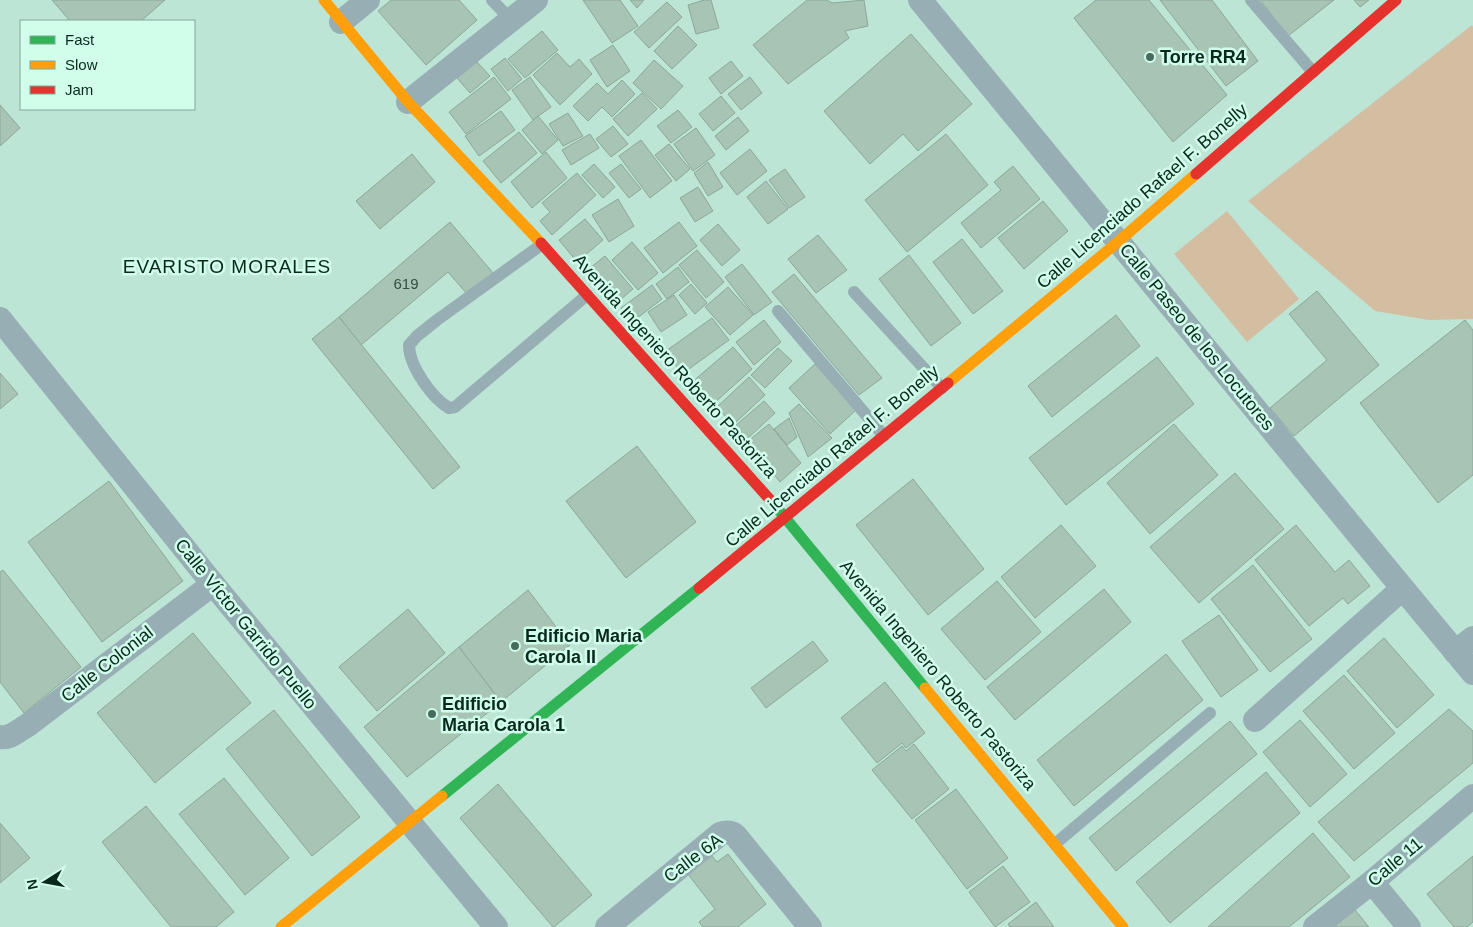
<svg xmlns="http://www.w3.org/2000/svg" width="1473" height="927" font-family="Helvetica,sans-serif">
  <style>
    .green { fill: #d4bea2 }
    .building { fill: #a8c4b5; stroke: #8ba798 }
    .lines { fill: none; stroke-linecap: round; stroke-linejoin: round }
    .lane { stroke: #97afb4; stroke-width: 12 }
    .street { stroke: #97afb4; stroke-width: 24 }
    .fast { stroke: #30b455; stroke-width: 11 }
    .slow { stroke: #ff9f0a; stroke-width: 11 }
    .jam { stroke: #e5322d; stroke-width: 11 }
    .poi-dot { fill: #486b5f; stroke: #d1fdeb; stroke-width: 2 }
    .labels { text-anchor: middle; stroke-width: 5; stroke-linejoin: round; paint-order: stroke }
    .number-label { font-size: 15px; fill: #315044 }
    .poi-label { font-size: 18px; font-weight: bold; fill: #09291f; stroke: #d1fdeb; text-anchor: start }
    .street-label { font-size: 18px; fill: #09291f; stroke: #d1fdeb }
    .neighbourhood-label { font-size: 19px; letter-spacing: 1px; fill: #09291f; stroke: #d1fdeb }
  </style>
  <rect width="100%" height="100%" fill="#bce5d6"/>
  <g class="green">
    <polygon points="1472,25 1473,27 1473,319 1429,320 1375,311 1293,241 1248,201"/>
    <polygon points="1227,211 1299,299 1247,342 1174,254"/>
  </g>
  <g class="building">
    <polygon points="52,0 165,0 141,21 70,21"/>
    <polygon points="391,0 459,0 477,20 426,65 378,11"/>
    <polygon points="583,0 620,0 638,26 612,43"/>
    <polygon points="630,0 644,0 637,8"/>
    <polygon points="704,0 711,0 719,28 696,34 688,5"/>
    <polygon points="807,0 827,0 832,3 864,0 868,26 845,31 849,38 788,84 753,45"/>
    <polygon points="1096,0 1149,0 1227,95 1173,142 1074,18"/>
    <polygon points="1160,0 1212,0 1258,61 1226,86"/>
    <polygon points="1260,0 1334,0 1288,36"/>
    <polygon points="1354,0 1369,0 1360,7"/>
    <polygon points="667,2 682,17 649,48 634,32"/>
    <polygon points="678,26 697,45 672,69 654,51"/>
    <polygon points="542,31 558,50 525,78 508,59"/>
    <polygon points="911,34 972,104 918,151 903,134 870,164 824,111"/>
    <polygon points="613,45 630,71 607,87 590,60"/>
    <polygon points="557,53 570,67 579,59 592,74 560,105 533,75"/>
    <polygon points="505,58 522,79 508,91 491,69"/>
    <polygon points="654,60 683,86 661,109 633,83"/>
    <polygon points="731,61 743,76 721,94 709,78"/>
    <polygon points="477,62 490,76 470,93 457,78"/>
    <polygon points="494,77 511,99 466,134 449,112"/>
    <polygon points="530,77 551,107 533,120 512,90"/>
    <polygon points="750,77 762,93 741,110 728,94"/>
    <polygon points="622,80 635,94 612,117 602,107 588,121 573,106 597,83 608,94"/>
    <polygon points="642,93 657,109 628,136 613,119"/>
    <polygon points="721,96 735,113 713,131 699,114"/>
    <polygon points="0,105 20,128 0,146"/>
    <polygon points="678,110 692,127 671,143 657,126"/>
    <polygon points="501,111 515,130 479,156 465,136"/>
    <polygon points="568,113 583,136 563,146 549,124"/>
    <polygon points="538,116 558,140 542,154 522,130"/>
    <polygon points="738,117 749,131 726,150 715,136"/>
    <polygon points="613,126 628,144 611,157 596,139"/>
    <polygon points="696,128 715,155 693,171 674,144"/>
    <polygon points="519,132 537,153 501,183 483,161"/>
    <polygon points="590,134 599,148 571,165 562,150"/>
    <polygon points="946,134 988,185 907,252 865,200"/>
    <polygon points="641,140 672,181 650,198 619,156"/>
    <polygon points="669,144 690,169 676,181 655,155"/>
    <polygon points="750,149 767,171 737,195 720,173"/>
    <polygon points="546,152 567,178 532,208 511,182"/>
    <polygon points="412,154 435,182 380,229 356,201"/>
    <polygon points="708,162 723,187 708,196 694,173"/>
    <polygon points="594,164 615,187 603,198 582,175"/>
    <polygon points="621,164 641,189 629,198 609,173"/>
    <polygon points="1013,166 1040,199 981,248 961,223 1001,190 994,182"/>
    <polygon points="785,169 805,197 789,208 769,180"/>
    <polygon points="577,173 596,195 552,235 540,221 550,212 542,203"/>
    <polygon points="766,181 788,209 768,224 747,197"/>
    <polygon points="698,187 713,211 695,222 680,198"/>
    <polygon points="618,199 634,226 609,242 592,215"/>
    <polygon points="1043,201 1068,231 1024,269 998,238"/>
    <polygon points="585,219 603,240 577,262 559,240"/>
    <polygon points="450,222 493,273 468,295 448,272 361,345 339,317"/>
    <polygon points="679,222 697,246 663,273 644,248"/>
    <polygon points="718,224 740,250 722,266 700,240"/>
    <polygon points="818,235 847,270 816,293 788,259"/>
    <polygon points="962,239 1003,291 973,314 933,262"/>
    <polygon points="632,242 658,273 638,290 612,260"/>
    <polygon points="697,250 724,282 706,298 679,265"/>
    <polygon points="909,255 961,323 931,346 879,279"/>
    <polygon points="605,256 633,289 613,306 585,272"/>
    <polygon points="742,264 772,302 754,315 725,277"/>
    <polygon points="678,267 689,282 667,299 656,284"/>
    <polygon points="794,274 882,378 859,395 772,292"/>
    <polygon points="691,284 707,303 695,314 679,295"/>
    <polygon points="652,285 662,299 632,322 621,308"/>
    <polygon points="728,287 753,315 730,335 705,307"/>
    <polygon points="1317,291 1379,365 1294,436 1270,408 1327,360 1289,314"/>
    <polygon points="674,295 687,315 661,332 648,312"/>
    <polygon points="1116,315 1140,346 1052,417 1028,386"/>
    <polygon points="339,317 460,467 433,489 312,339"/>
    <polygon points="712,318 729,340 682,374 666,351"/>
    <polygon points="764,320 781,342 754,365 736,342"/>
    <polygon points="1465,320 1473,330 1473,475 1438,503 1360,403"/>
    <polygon points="733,347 752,369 711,406 691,383"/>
    <polygon points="778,348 792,361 765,388 751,375"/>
    <polygon points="1157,357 1194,404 1066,505 1029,458"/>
    <polygon points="815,364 856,410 830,434 789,388"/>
    <polygon points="0,373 18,394 0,409"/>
    <polygon points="749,377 765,395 733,425 717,407"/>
    <polygon points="764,401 775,413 747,439 735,426"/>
    <polygon points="799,404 832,438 808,457 789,413"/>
    <polygon points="789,418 797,437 787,445 774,429"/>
    <polygon points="769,424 801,463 780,482 747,442"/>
    <polygon points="1174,424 1218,475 1150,534 1107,483"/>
    <polygon points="637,446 696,522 626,578 566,501"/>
    <polygon points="1235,473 1284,529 1199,603 1150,547"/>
    <polygon points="913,479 984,569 928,615 856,525"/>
    <polygon points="109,481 183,581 102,642 28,542"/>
    <polygon points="1061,525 1096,566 1035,618 1001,577"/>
    <polygon points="1296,525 1335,572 1349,560 1370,586 1348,604 1343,598 1309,626 1255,560"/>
    <polygon points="1253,565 1312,639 1270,672 1211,599"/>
    <polygon points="3,570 81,667 24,713 0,682 0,572"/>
    <polygon points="997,581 1041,632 985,680 941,629"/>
    <polygon points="1104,589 1131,622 1015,720 987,687"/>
    <polygon points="528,590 570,645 501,702 459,647"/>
    <polygon points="408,609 445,653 377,711 339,667"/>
    <polygon points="1219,615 1258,670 1221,697 1182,641"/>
    <polygon points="193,633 251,703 155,783 97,713"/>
    <polygon points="1384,638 1434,695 1397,728 1347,671"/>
    <polygon points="813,641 828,661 766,708 751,688"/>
    <polygon points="459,647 501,702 407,777 364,727"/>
    <polygon points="1166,654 1203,700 1074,806 1037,760"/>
    <polygon points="1344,675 1395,733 1354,769 1303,711"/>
    <polygon points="885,682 925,733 906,748 902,743 877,763 841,718"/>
    <polygon points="1449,709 1473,731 1473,763 1354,861 1318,822"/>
    <polygon points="274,710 360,817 312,856 226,749"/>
    <polygon points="1300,720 1347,774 1310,807 1263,752"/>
    <polygon points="1230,721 1257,754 1116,871 1089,838"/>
    <polygon points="914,744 949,789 912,819 872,770 902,746 906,751"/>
    <polygon points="1266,772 1300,813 1170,923 1136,882"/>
    <polygon points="224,778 289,858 245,895 179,814"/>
    <polygon points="498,784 592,895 554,927 553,927 460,818"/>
    <polygon points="956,789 1008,858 967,889 915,820"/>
    <polygon points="146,806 234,912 216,927 171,927 102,842"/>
    <polygon points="0,823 30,858 0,883"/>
    <polygon points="1313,833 1350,877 1289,927 1208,927"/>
    <polygon points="728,854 766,904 738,927 703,927 699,922 715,909 687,873 711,855 717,862"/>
    <polygon points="1473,856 1473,922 1467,927 1454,927 1427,894"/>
    <polygon points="1003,866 1030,902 995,927 969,892"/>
    <polygon points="1036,902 1054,927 1010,927 1008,924"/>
    <polygon points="1355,910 1369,927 1334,927"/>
  </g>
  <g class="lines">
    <g class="lane">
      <polyline points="492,0 511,20"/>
      <polyline points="1251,0 1313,72"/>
      <path d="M541,245L437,320L417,336L409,345C409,366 432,398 449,408L455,407L587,295"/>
      <polyline points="854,292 942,388"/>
      <polyline points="778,311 884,436"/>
      <polyline points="1055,844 1210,713"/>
    </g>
    <g class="street">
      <path d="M920,0C1105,224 1287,450 1473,673"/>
      <polyline points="341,22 368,0"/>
      <polyline points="408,102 536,0"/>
      <polyline points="0,319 213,584 496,927"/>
      <polyline points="1455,652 1473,638"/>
      <polyline points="1255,720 1402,589"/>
      <path d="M0,737C10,739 19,730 28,725L213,584"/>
      <polyline points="1372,882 1409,927"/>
      <path d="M607,927L720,834C726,832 731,831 736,836L810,927"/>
      <polyline points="1315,927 1372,882 1473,796"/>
    </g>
    <g class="fast">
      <polyline points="773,503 925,688"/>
      <polyline points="442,796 699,588"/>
    </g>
    <g class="slow">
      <polyline points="324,0 408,102 541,243"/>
      <polyline points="948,383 1119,241 1196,174"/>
      <polyline points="925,688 1123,927"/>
      <polyline points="281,927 442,796"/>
    </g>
    <g class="jam">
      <polyline points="1196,174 1396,0"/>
      <polyline points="541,243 773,503"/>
      <polyline points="699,588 948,383"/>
    </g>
  </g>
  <g class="poi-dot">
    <circle cx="1150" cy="57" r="5"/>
    <circle cx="515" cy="646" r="5"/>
    <circle cx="432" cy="714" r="5"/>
  </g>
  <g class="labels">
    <g class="number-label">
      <text x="406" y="289">619</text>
    </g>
    <g class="poi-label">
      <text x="1160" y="63">Torre RR4</text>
      <text x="525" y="642">Edificio Maria<tspan x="525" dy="21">Carola II</tspan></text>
      <text x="442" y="710">Edificio<tspan x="442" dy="21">Maria Carola 1</tspan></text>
    </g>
    <g class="street-label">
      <text transform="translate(1142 196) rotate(-41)" y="6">Calle Licenciado Rafael F. Bonelly</text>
      <text transform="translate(1197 337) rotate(51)" y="6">Calle Paseo de los Locutores</text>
      <text transform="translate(675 366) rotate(48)" y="6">Avenida Ingeniero Roberto Pastoriza</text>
      <text transform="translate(832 456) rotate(-40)" y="6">Calle Licenciado Rafael F. Bonelly</text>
      <text transform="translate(246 624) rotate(51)" y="6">Calle Víctor Garrido Puello</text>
      <text transform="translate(107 664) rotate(-38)" y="6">Calle Colonial</text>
      <text transform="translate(938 675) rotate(50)" y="6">Avenida Ingeniero Roberto Pastoriza</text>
      <text transform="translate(693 858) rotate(-37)" y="6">Calle 6A</text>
      <text transform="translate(1395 862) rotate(-40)" y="6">Calle 11</text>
    </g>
    <g class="neighbourhood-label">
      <text x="227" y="273">EVARISTO MORALES</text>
    </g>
  </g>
  <rect x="20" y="20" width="175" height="90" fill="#d1fdeb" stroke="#81a899"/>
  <rect x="30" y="36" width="25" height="8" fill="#30b455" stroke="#81a899"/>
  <text x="65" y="45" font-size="15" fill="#09291f">Fast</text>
  <rect x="30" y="61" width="25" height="8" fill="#ff9f0a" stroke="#81a899"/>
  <text x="65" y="70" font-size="15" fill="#09291f">Slow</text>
  <rect x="30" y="86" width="25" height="8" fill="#e5322d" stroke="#81a899"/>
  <text x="65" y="95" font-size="15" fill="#09291f">Jam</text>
  <g transform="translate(45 882) rotate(259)" stroke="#d1fdeb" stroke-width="4" paint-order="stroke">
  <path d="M0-4L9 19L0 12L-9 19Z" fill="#09291f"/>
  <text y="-8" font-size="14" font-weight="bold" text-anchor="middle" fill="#09291f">N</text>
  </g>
</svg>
